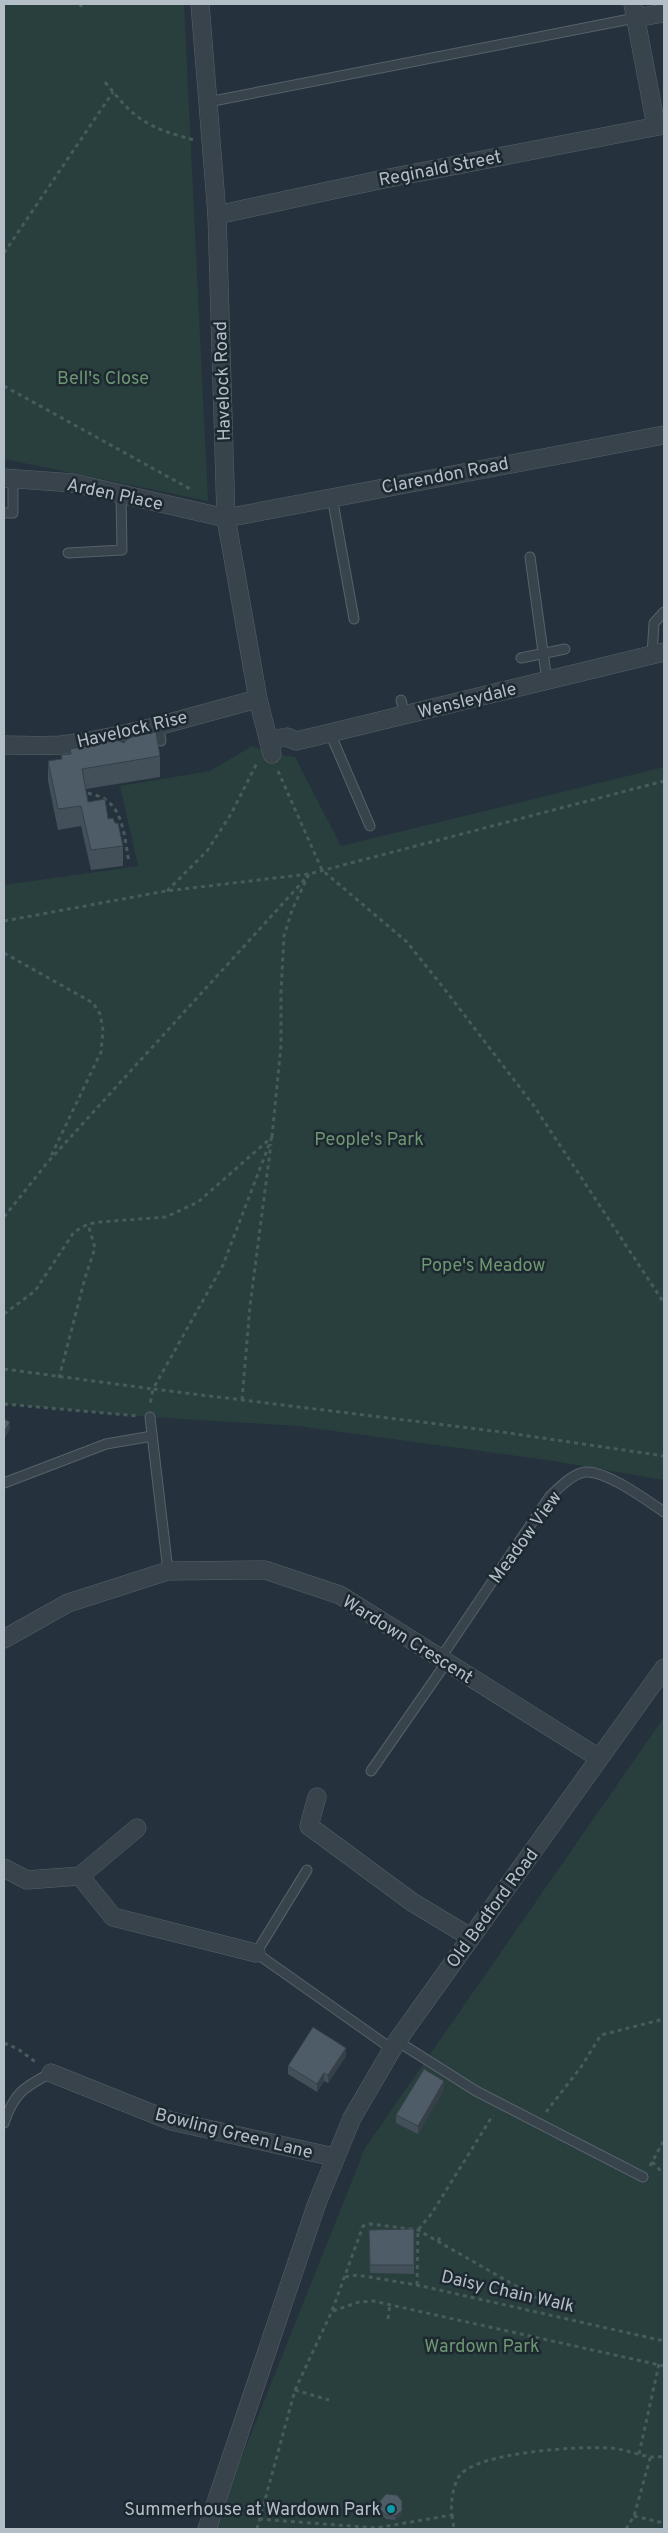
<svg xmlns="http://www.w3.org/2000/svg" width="668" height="2533" font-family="Overpass,sans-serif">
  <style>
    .green { fill: #283f3e }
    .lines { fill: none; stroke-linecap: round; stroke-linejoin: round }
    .service-casing { stroke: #57616a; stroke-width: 11 }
    .minor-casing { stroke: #57616a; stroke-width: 19 }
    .path { stroke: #475b5b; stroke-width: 3; stroke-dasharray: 4 4; stroke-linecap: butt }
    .service { stroke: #38434c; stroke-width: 9 }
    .minor { stroke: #38434c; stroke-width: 18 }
    .wall { fill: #434f59 }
    .shaded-wall { fill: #374048 }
    .building { fill: #4e5c67; stroke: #374048 }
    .culture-dot { fill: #0f9aa8; stroke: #1e2831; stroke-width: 2 }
    .labels { text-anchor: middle; stroke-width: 5; stroke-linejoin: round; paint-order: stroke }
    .street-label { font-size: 18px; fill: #b4bec7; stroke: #1e2831 }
    .park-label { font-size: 18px; fill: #6d9771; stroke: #1e2831 }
    .poi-label { font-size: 18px; fill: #b4bec7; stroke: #1e2831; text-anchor: end }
  </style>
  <rect width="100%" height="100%" fill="#25313c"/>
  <g class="green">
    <polygon points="4,4 184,4 208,501 4,459"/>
    <polygon points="252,746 272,754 295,757 341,846 664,767 664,1480 553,1461 297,1426 150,1417 4,1404 4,885 138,866 120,786 210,771"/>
    <polygon points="664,1717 664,2529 213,2529 365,2148"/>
  </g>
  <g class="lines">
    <g class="service-casing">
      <g id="service">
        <polyline points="208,102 635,18"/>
        <polyline points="332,497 354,619"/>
        <polyline points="4,513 13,513 13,479"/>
        <polyline points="68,553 122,550 121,495"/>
        <polyline points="530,557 547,681"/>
        <polyline points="652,655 654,623 664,612"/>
        <polyline points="521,658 565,649"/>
        <polyline points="401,700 405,715"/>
        <polyline points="158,724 161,741"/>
        <polyline points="330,733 370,826"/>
        <polyline points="150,1417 168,1571"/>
        <polyline points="4,1483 106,1444 152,1436"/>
        <path d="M440,1659L550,1496C559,1488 572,1474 585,1472C606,1470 648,1501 664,1512"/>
        <polyline points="371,1771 446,1663"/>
        <polyline points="307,1870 256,1953 392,2049"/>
        <polyline points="397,2041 476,2091 643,2177"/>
        <path d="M4,2123C14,2093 24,2087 51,2073"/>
      </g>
    </g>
    <g class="minor-casing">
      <g id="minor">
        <polyline points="200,4 217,215 226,518 258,699 272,754"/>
        <polyline points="633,4 656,126"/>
        <polyline points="635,18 664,13"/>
        <polyline points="217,215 379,180 664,125"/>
        <polyline points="4,478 73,483 226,518 664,435"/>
        <polyline points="269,740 287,737 296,741 330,733 664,652"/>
        <path d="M4,745C23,745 42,746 61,745C127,738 194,715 258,699"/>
        <polyline points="4,1639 68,1603 168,1571 265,1570 340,1595 599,1758"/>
        <polyline points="317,1797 309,1826 412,1902 470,1937"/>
        <polyline points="4,1868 27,1880 80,1876 137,1828"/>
        <polyline points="80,1876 113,1917 256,1953"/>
        <polyline points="51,2073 171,2121 334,2157"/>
        <polyline points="207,2529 317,2203 352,2118 397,2041 664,1668"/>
      </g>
    </g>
    <g class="path">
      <polyline points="80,7 82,4"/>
      <path d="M105,82C136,121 147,127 194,140"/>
      <polyline points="4,253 113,92"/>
      <polyline points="4,386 192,490"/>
      <polyline points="278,771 322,870 407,942 446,991 534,1106 664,1303"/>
      <path d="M88,793C93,795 102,796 106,800C124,812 125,842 129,862"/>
      <polyline points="167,891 207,851 231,814 257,763"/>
      <polyline points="4,921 166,891 309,874 664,781"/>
      <polyline points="4,953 93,1003 100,1014 103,1030 101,1052 50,1158"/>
      <polyline points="272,1137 223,1265 153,1389 502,1432 664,1456"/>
      <polyline points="272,1137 281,1045 281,991 284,936 292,910 309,874"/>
      <polyline points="4,1217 47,1163 306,878"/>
      <polyline points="4,1314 35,1291 74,1232 88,1224 100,1222 166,1217 198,1202 272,1137"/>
      <polyline points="4,1369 153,1389 150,1405"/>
      <polyline points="59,1378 85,1278 95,1248 88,1224"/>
      <polyline points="242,1400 250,1306 271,1144"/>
      <polyline points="4,1404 138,1416"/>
      <polyline points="4,2043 18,2049 37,2063"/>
      <polyline points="546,2112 581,2067 601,2035 664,2019"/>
      <polyline points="652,2162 664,2174"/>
      <polyline points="650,2166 664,2140"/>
      <polyline points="438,2241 442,2234"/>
      <polyline points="345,2277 357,2275 417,2285 664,2341"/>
      <polyline points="417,2285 418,2230 432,2213 493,2115"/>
      <polyline points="333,2311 359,2302 373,2301 664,2366"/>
      <polyline points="388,2319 390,2304"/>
      <polyline points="295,2390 329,2400"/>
      <polyline points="639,2454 659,2364"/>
      <polyline points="452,2515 454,2529"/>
      <polyline points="634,2516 664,2523"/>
      <path d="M259,2519L376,2528L452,2515C450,2505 453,2484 460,2475C479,2452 579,2446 609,2448C626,2448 649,2461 664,2456"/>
      <polyline points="257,2529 295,2390 332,2311 363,2226 370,2224 418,2230 537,2298"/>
      <polyline points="626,2529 634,2516 651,2455"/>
    </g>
    <use href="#service" class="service"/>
    <use href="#minor" class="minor"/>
  </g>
  <g class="wall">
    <polygon points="70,749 160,756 160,777 86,789 88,802 115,823 123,846 123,866 91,870 81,826 58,830 48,781 48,761 61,759 61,755 70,754"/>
    <polygon points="346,2056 328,2083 324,2081 317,2092 288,2074 288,2066"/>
    <polygon points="444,2089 418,2134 396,2123 396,2115"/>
    <polygon points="414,2229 414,2274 370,2273 369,2230"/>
    <polygon points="380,2501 402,2501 402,2515 395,2520 386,2519 380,2513"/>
  </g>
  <g class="shaded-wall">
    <polygon points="10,1422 10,1429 4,1440 4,1432"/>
    <polygon points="346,2048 346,2056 328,2083 328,2075"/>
    <polygon points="324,2073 324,2081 317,2092 317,2084"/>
    <polygon points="444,2081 444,2089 418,2134 418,2126"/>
    <polygon points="402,2511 402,2515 395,2520 395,2516"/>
  </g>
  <g class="building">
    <polygon points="156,732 160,756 82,769 88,802 105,799 108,819 113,818 115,823 118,823 123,846 91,850 81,806 58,809 48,761 62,759 61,755 71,754 70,749 117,740 124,743 128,738"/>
    <polygon points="4,1419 10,1422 4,1432"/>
    <polygon points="313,2027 346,2048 328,2075 324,2073 317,2084 288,2066"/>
    <polygon points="424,2069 444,2081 418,2126 396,2115"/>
    <polygon points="414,2229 414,2265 370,2265 369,2230"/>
    <polygon points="386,2494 397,2495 402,2501 402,2511 395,2516 386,2515 380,2509 380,2501"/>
  </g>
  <circle class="culture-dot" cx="391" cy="2509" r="5"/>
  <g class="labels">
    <g class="street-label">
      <text transform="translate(440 168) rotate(-11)" y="6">Reginald Street</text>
      <text transform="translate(222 381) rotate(-92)" y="6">Havelock Road</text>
      <text transform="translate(445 475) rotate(-11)" y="6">Clarendon Road</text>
      <text transform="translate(115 494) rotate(12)" y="6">Arden Place</text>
      <text transform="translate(467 700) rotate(-14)" y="6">Wensleydale</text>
      <text transform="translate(132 729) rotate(-13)" y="6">Havelock Rise</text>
      <text transform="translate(525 1537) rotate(-54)" y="6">Meadow View</text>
      <text transform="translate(408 1639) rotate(32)" y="6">Wardown Crescent</text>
      <text transform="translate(492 1908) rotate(-54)" y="6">Old Bedford Road</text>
      <text transform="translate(234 2133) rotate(14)" y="6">Bowling Green Lane</text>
      <text transform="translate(508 2291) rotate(13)" y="6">Daisy Chain Walk</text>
    </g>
    <g class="park-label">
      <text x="103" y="384">Bell's Close</text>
      <text x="369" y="1145">People's Park</text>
      <text x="483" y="1271">Pope's Meadow</text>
      <text x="482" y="2352">Wardown Park</text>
    </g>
    <g class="poi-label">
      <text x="381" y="2515">Summerhouse at Wardown Park</text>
    </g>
  </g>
  <rect width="668" height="2533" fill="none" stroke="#b4bec7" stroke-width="10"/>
</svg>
